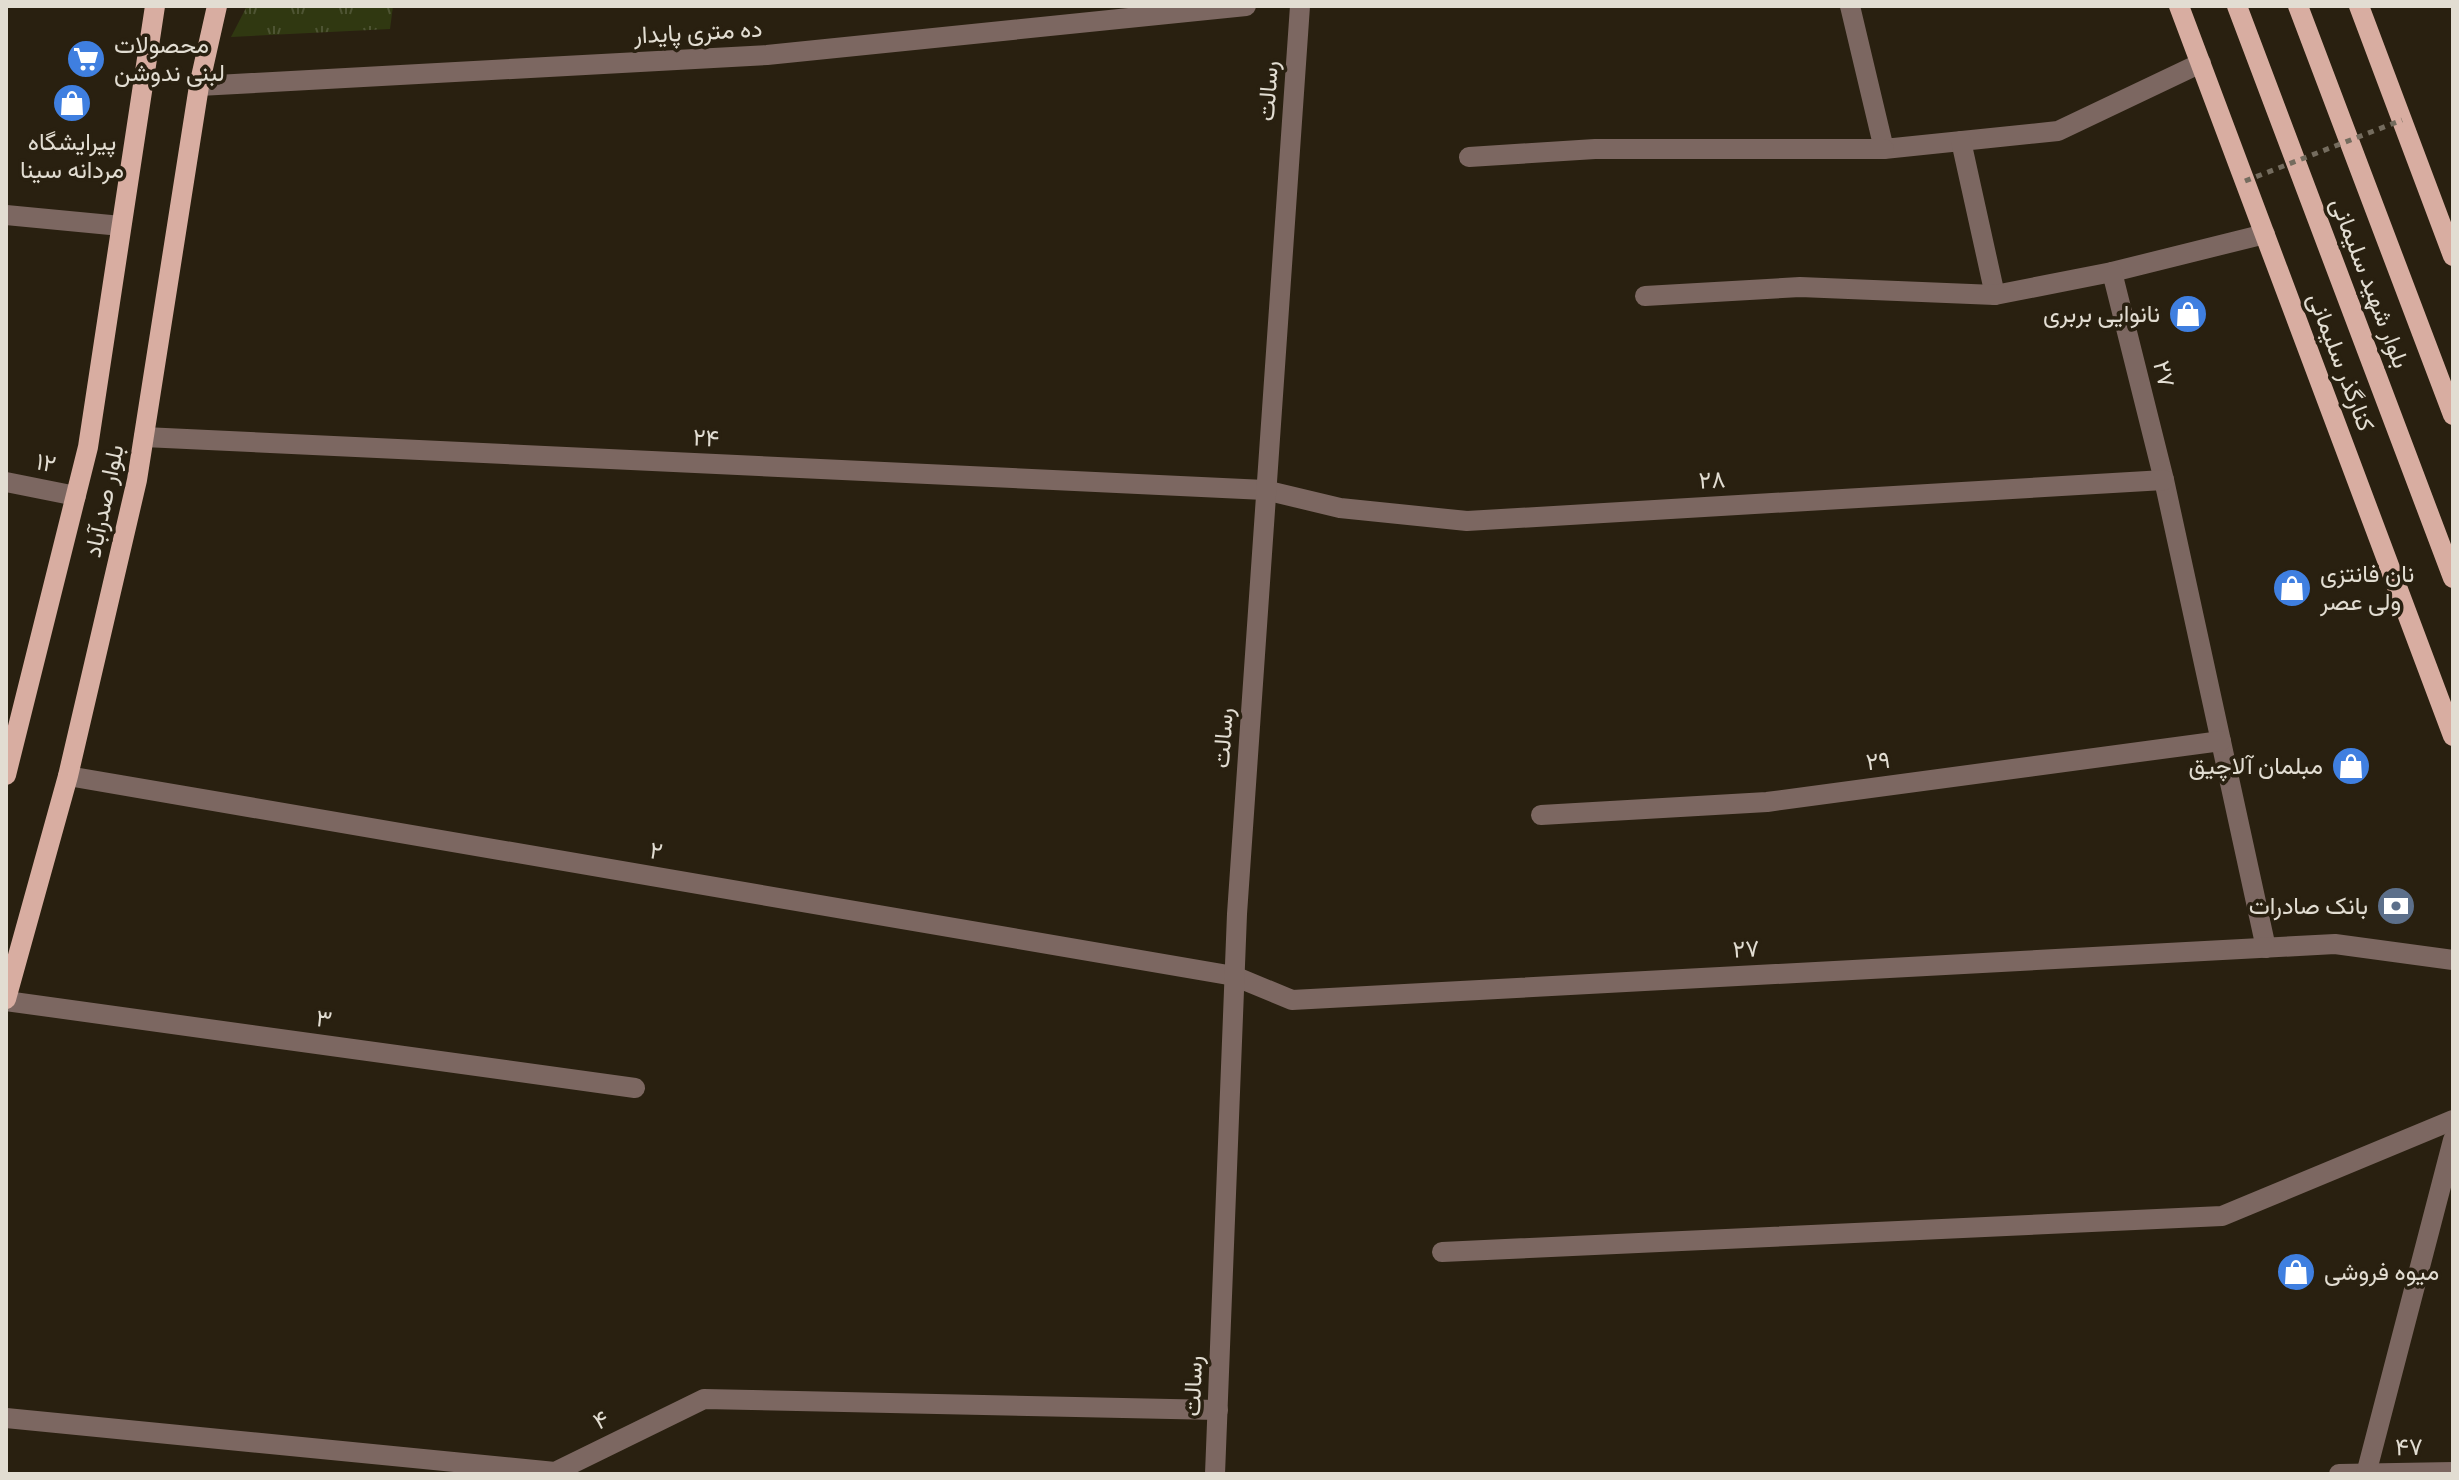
<svg xmlns="http://www.w3.org/2000/svg" width="2459" height="1480" font-family="'Archivo Narrow',Vazirmatn,sans-serif">
  <style>
    .park { fill: url(#park-tufts) }
    .lines { fill: none; stroke-linecap: round; stroke-linejoin: round }
    .minor { stroke: #7c6761; stroke-width: 20 }
    .major { stroke: #d8ada1; stroke-width: 20 }
    .path-bridge { stroke: #746c5e; stroke-width: 5; stroke-dasharray: 6 6; stroke-linecap: butt }
    .labels { text-anchor: middle; stroke-width: 7; stroke-linejoin: round; paint-order: stroke }
    .street-label { font-size: 24px; fill: #e2ddd2; stroke: #292010 }
    .poi-label { font-size: 24px; fill: #e2ddd2; stroke: #292010; text-anchor: start }
  </style>
  <defs>
    <pattern id="park-tufts" width="24" height="20" patternUnits="userSpaceOnUse" patternTransform="scale(2)"><rect width="24" height="20" fill="#303811"/><path d="M3 7l-1-3M5 7V3M7 7l1-3M15 17l-1-3M17 17v-4M19 17l1-3" fill="none" stroke="#4e5433"/></pattern>
  </defs>
  <rect width="100%" height="100%" fill="#292010"/>
  <polygon class="park" points="247,6 393,6 390,29 231,37"/>
  <g class="lines">
    <g class="minor">
      <polyline points="1850,6 1884,149 2058,131 2201,63"/>
      <polyline points="199,86 767,55 1246,6"/>
      <polyline points="1961,141 1995,295"/>
      <polyline points="1469,157 1595,149 1884,149"/>
      <polyline points="6,215 121,226"/>
      <polyline points="2112,272 2265,234"/>
      <polyline points="1645,296 1800,287 1995,295 2112,272 2164,480 2266,948"/>
      <polyline points="144,437 1265,490 1340,508 1467,521 2164,480"/>
      <polyline points="6,482 76,496"/>
      <polyline points="68,776 1234,976 1292,1000 2335,944 2453,960"/>
      <polyline points="1541,815 1767,802 2221,741"/>
      <polyline points="6,1001 635,1088"/>
      <polyline points="1442,1252 2222,1216 2453,1120"/>
      <polyline points="6,1418 555,1472 704,1399 1218,1410"/>
      <polyline points="1215,1474 1237,914 1300,6"/>
      <polyline points="2339,1474 2453,1472"/>
      <polyline points="2366,1474 2453,1140"/>
    </g>
    <g class="major">
      <polyline points="2179,6 2453,736"/>
      <polyline points="2237,6 2453,578"/>
      <polyline points="2298,6 2453,415"/>
      <polyline points="2359,6 2453,256"/>
      <polyline points="6,775 88,447 155,6"/>
      <polyline points="6,999 68,776 137,480 199,86 217,6"/>
    </g>
    <polyline class="path-bridge" points="2245,181 2402,120"/>
  </g>
  <defs>
    <g id="supermarket-disc" transform="scale(2)"><circle r="9.5" fill="#3f7fe0" stroke="#292010"/><path d="M-6-5.5h2.5l.6 2H6L4.5 2H-2.5L-4.4-4H-6ZM-1.5 3.2a1.3 1.3 0 1 0 .1 0ZM3 3.2a1.3 1.3 0 1 0 .1 0Z" fill="#fff"/></g>
    <g id="shop-disc" transform="scale(2)"><circle r="9.5" fill="#3f7fe0" stroke="#292010"/><path d="M-5-2.5h2.3a2.7 3.5 0 0 1 5.4 0H5L5.5 6h-11ZM-1.5-2.5h3a1.5 2.3 0 0 0-3 0Z" fill="#fff"/></g>
    <g id="bank-disc" transform="scale(2)"><circle r="9.5" fill="#5c6f8a" stroke="#292010"/><path d="M-6-4H6V4H-6ZM0-2.3a2.3 2.3 0 1 0 0 4.6a2.3 2.3 0 1 0 0-4.6Z" fill="#fff"/></g>
  </defs>
  <g fill-rule="evenodd">
    <use href="#supermarket-disc" x="86" y="59"/>
    <use href="#shop-disc" x="72" y="103"/>
    <use href="#shop-disc" x="2188" y="314"/>
    <use href="#shop-disc" x="2292" y="588"/>
    <use href="#shop-disc" x="2351" y="766"/>
    <use href="#bank-disc" x="2396" y="906"/>
    <use href="#shop-disc" x="2296" y="1272"/>
  </g>
  <g class="labels">
    <g class="street-label">
      <text transform="translate(698 32) rotate(-3)" y="8">ده متری پایدار</text>
      <text transform="translate(1268 91) rotate(-86)" y="8">رسالت</text>
      <text transform="translate(2370 283) rotate(69)" y="8">بلوار شهید سلیمانی</text>
      <text transform="translate(2341 362) rotate(69)" y="8">کنارگذر سلیمانی</text>
      <text transform="translate(2164 374) rotate(76)" y="8">۲۷</text>
      <text transform="translate(706 438) rotate(3)" y="8">۲۴</text>
      <text transform="translate(46 463) rotate(11)" y="8">۱۲</text>
      <text transform="translate(1712 480) rotate(-3)" y="8">۲۸</text>
      <text transform="translate(104 501) rotate(-78)" y="8">بلوار صدرآباد</text>
      <text transform="translate(1223 738) rotate(-86)" y="8">رسالت</text>
      <text transform="translate(1878 761) rotate(-7)" y="8">۲۹</text>
      <text transform="translate(656 851) rotate(10)" y="8">۲</text>
      <text transform="translate(1746 949) rotate(-3)" y="8">۲۷</text>
      <text transform="translate(324 1019) rotate(8)" y="8">۳</text>
      <text transform="translate(1193 1386) rotate(-88)" y="8">رسالت</text>
      <text transform="translate(601 1420) rotate(-26)" y="8">۴</text>
      <text transform="translate(2409 1447) rotate(-1)" y="8">۴۷</text>
    </g>
    <g class="poi-label">
      <text x="114" y="53">محصولات<tspan x="114" dy="28">لبنی ندوشن</tspan></text>
      <text x="72" y="150" text-anchor="middle">پیرایشگاه<tspan x="72" dy="28">مردانه سینا</tspan></text>
      <text x="2160" y="322" text-anchor="end">نانوایی بربری</text>
      <text x="2320" y="582">نان فانتزی<tspan x="2320" dy="28">ولی عصر</tspan></text>
      <text x="2323" y="774" text-anchor="end">مبلمان آلاچیق</text>
      <text x="2368" y="914" text-anchor="end">بانک صادرات</text>
      <text x="2324" y="1280">میوه فروشی</text>
    </g>
  </g>
  <rect width="2459" height="1480" fill="none" stroke="#e2ddd2" stroke-width="16"/>
</svg>
